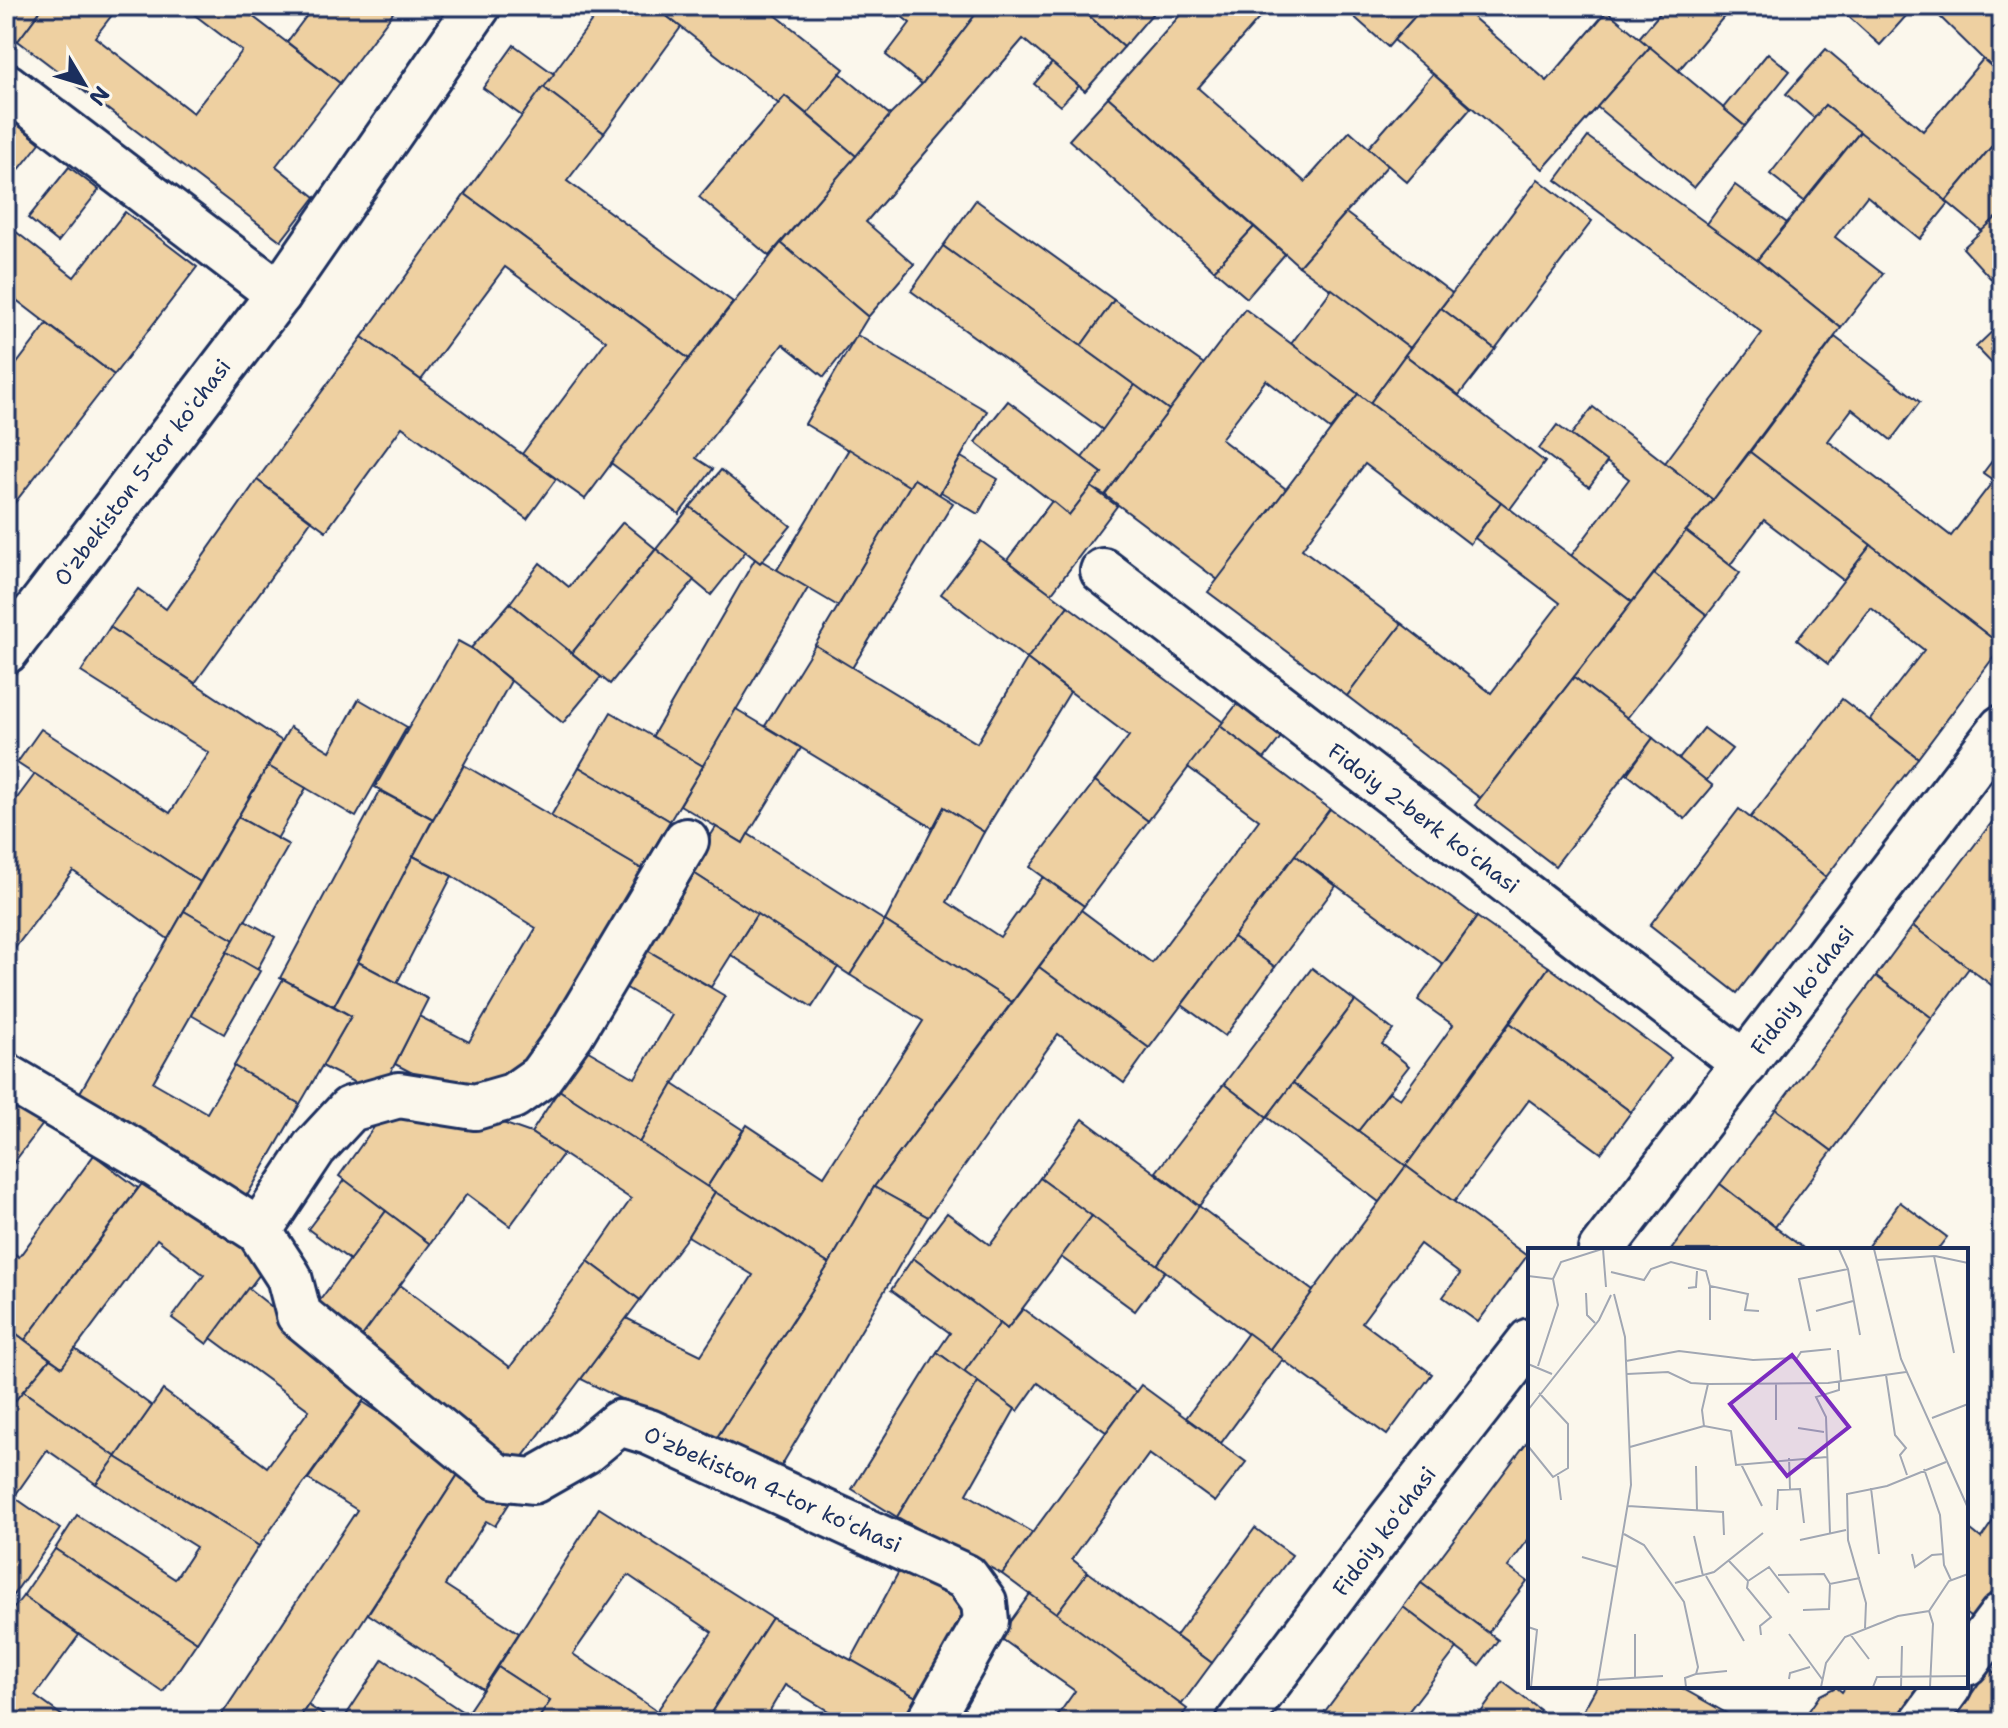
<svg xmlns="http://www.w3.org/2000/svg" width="2008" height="1728" font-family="'Shantell Sans',sans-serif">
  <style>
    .building { fill: #eed0a1; stroke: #1b2f5e; stroke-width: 2; fill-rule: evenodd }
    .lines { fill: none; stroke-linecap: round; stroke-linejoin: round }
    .minor-casing { stroke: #1b2f5e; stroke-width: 50 }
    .minor { stroke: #fbf7ec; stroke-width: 44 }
    .labels { text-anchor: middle; stroke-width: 6; stroke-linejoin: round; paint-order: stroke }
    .street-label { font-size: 22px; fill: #1b2f5e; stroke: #fbf7ec }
    .inset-road { fill: none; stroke: #a1a7b3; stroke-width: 2 }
    .view { fill: #7b2cbf; fill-opacity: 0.15; stroke: #7b2cbf; stroke-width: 4 }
    .inset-edge { fill: none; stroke: #1b2f5e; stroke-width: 4 }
  </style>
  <rect width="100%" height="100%" fill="#fbf7ec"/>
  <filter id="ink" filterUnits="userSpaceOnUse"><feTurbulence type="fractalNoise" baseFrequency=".0125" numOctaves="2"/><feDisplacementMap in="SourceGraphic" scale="16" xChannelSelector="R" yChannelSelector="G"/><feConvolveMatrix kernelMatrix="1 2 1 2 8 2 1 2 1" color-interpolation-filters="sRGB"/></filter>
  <g filter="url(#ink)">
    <g class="building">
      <polygon points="6,6 44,6 18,41 6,32"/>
      <polygon points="44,6 119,6 95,37 193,113 242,51 183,6 239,6 340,83 276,166 315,197 281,241 18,41"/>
      <polygon points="314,6 398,6 340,83 287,42"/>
      <polygon points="603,6 654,6 681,27 604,133 543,87"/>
      <polygon points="654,6 764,6 844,69 807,114 785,96 779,104"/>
      <polygon points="888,6 982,6 922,84 886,55 910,23"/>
      <polygon points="982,6 1078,6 1124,47 1085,91 1023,39 866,222 914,264 868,317 781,243 890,115 922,84"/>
      <polygon points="1078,6 1159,6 1124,47"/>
      <polygon points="1188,6 1270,6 1198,88 1305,182 1350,131 1388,165 1299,266 1108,97"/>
      <polygon points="1342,6 1424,6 1388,47"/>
      <polygon points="1424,6 1460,6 1547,81 1607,11 1650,47 1543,169 1394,40"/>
      <polygon points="1666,6 1733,6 1678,71 1639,38"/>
      <polygon points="1837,6 1915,6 1880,45"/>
      <polygon points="1929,6 2002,6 2002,76 1983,59"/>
      <polygon points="514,45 554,74 522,116 483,88"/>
      <polygon points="1650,47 1745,126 1694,188 1597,107"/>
      <polygon points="1826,49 1923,131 1983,59 2002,76 2002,134 1946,201 1825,105 1814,118 1786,94"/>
      <polygon points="1768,53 1790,71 1745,126 1723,108"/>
      <polygon points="1052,63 1079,86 1060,106 1034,84"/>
      <polygon points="840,73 890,115 856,156 807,114"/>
      <polygon points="1433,74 1471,108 1407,182 1368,148"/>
      <polygon points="543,87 604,133 567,181 733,302 689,359 465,194"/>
      <polygon points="785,96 856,156 769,256 699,197"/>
      <polygon points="1108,97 1254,227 1214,270 1069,140"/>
      <polygon points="1825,105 1860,132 1804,201 1770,174"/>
      <polygon points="6,115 40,143 10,181 6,178"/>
      <polygon points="1860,132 1949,203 1920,239 1867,196 1835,237 1883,274 1841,328 1757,260"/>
      <polygon points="2002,134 2002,212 1982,231 1946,201"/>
      <polygon points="1588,137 1757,260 1841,328 1713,500 1665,463 1762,333 1556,180"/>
      <polygon points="69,167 99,190 58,242 28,218"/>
      <polygon points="1538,179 1592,221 1495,349 1441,308"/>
      <polygon points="1735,185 1787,223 1757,260 1707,224"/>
      <polygon points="465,194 689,359 585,499 522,454 606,341 505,267 421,380 362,337"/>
      <polygon points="976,200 1114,300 1081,346 943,246"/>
      <polygon points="125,212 197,267 114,375 6,292 6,224 74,277"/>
      <polygon points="2002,212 2002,291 1963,248"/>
      <polygon points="1346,213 1452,293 1410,348 1299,266"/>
      <polygon points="1254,227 1285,254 1247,298 1214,270"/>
      <polygon points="781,243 868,317 857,335 824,377 783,344 696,458 713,469 679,514 611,463 689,359"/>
      <polygon points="943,246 1135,385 1103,430 911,291"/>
      <polygon points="1332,289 1410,348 1370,403 1291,344"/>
      <polygon points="1114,300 1204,364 1169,410 1081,346"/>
      <polygon points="1441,308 1495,349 1459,395 1405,355"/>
      <polygon points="1245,309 1358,394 1330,429 1266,380 1221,439 1286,489 1218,580 1105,495"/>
      <polygon points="2002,322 2002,374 1976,347"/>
      <polygon points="47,324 114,375 6,514 6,378"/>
      <polygon points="857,335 987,411 939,495 914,479 910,487 805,424"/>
      <polygon points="362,337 556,479 527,519 402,427 326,531 257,480"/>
      <polygon points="1835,337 1920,402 1891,440 1852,409 1828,441 1951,536 1994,480 2002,486 2002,646 1750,452"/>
      <polygon points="1405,355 1545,462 1510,509 1370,403"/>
      <polygon points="1135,385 1169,410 1105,495 1091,487 1102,473 1082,458"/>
      <polygon points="1358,394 1501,502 1470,544 1365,464 1302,549 1402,624 1347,696 1208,592"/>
      <polygon points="1008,401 1102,473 1069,515 975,442"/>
      <polygon points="1593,407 1713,500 1686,531 1632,602 1571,556 1629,479 1571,435"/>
      <polygon points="1557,425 1607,462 1589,487 1539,449"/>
      <polygon points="2002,448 2002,486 1983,473"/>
      <polygon points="849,449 910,487 838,606 777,570"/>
      <polygon points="1750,452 1871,545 1843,580 1764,520 1730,565 1686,531 1713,500"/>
      <polygon points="961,457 998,479 978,514 941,492"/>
      <polygon points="721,470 791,526 760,563 690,507"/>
      <polygon points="914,479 953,503 852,668 815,645"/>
      <polygon points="257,480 311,521 195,683 110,627 138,589 166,609"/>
      <polygon points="1091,487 1117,506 1051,594 1007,560 1052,501 1069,515"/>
      <polygon points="1501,502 1632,602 1480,798 1347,696 1402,624 1491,693 1560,603 1475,538"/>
      <polygon points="690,507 746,551 711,595 656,549"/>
      <polygon points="623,522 656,549 572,653 510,603 540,563 569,587"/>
      <polygon points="1686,531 1740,573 1707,615 1654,574"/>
      <polygon points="981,541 1068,606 1027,659 941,594"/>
      <polygon points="1871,545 2002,646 1918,758 1870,720 1924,650 1871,608 1828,664 1797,640"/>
      <polygon points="656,549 694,580 610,684 572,653"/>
      <polygon points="755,559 760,563 762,561 808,588 703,766 652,737"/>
      <polygon points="1654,574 1707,615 1627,718 1574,677"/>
      <polygon points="510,603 601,677 563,723 471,648"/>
      <polygon points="1068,606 1223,722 1148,821 1095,781 1129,736 1027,659"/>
      <polygon points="110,627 282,741 200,882 17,763 41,729 170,813 209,753 81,672"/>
      <polygon points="458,641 471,648 511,681 433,819 375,787"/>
      <polygon points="815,645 977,743 1027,659 1070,692 984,832 944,807 933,828 765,726"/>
      <polygon points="1574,677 1653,738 1555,866 1475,805"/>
      <polygon points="359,699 407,727 356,817 268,766 290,727 330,751"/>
      <polygon points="1842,699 1918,758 1826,877 1750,818"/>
      <polygon points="1237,704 1281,737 1264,759 1220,726"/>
      <polygon points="736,709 801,748 743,843 680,805"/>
      <polygon points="611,712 703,766 670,821 579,767"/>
      <polygon points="1220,726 1330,809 1149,1048 1039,967 1081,910 1152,963 1259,820 1188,767"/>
      <polygon points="1704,728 1732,749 1706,781 1679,759"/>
      <polygon points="1653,738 1713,786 1685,819 1627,774"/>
      <polygon points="464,765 642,869 522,1074 457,1096 395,1064 419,1016 469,1042 536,928 452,876 413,856"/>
      <polygon points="268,766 306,788 277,839 238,817"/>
      <polygon points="579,767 670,821 642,869 551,816"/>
      <polygon points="35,774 200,882 168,939 73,871 6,960 6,813"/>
      <polygon points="1095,781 1148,821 1084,906 1030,867"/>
      <polygon points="380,791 433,819 334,1006 280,978"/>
      <polygon points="944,807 984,832 947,902 1000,937 1043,877 1084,906 1012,1002 885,921"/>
      <polygon points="1330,809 1477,917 1443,964 1295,855"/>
      <polygon points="1739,809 1826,877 1737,993 1650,925"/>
      <polygon points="2002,809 2002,924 1999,928 2002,931 2002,993 1913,926"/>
      <polygon points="238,817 289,845 234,940 184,911"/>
      <polygon points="716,827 743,843 748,834 885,921 850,975 689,870"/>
      <polygon points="1295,855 1336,886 1275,967 1233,937"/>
      <polygon points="413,856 452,876 397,983 358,962"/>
      <polygon points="689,870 757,914 711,987 640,946"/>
      <polygon points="184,911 234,940 153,1082 207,1113 234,1066 300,1104 244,1201 74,1103"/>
      <polygon points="757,914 838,967 812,1007 731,955"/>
      <polygon points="1477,917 1549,967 1406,1166 1358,1131 1389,1092 1400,1099 1453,1025 1418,1000"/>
      <polygon points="245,920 275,937 257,970 227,952"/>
      <polygon points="885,921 1012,1002 874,1187 829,1264 707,1187 747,1125 824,1176 923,1021 850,975"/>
      <polygon points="1913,926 1969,968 1932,1018 1876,976"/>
      <polygon points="1233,937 1275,967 1225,1036 1182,1005"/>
      <polygon points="640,946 725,996 639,1143 559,1090 583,1048 635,1078 672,1015 618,983"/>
      <polygon points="227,952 260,971 224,1034 191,1015"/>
      <polygon points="358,962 428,999 379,1095 322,1066 351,1016 334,1006"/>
      <polygon points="1039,967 1149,1048 1124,1083 1058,1034 928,1217 874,1187"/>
      <polygon points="1549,967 1671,1058 1631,1112 1510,1023"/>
      <polygon points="1312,968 1355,1001 1267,1117 1224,1084"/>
      <polygon points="1876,976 1932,1018 1832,1151 1776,1109"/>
      <polygon points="283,979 351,1016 300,1104 234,1066"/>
      <polygon points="1355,1001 1393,1030 1382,1044 1409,1066 1358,1131 1293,1083"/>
      <polygon points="1510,1023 1631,1112 1601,1153 1529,1100 1454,1202 1406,1166"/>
      <polygon points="1293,1083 1406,1166 1379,1202 1267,1117"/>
      <polygon points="673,1084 743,1130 707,1187 639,1143"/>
      <polygon points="1224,1084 1267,1117 1199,1206 1156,1172"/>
      <polygon points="6,1089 46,1120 6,1173"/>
      <polygon points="559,1090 715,1192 688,1236 640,1300 588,1261 631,1199 531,1133"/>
      <polygon points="431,1107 494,1120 531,1133 563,1154 510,1226 467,1194 430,1244 339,1176 377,1123"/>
      <polygon points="1776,1109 1832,1151 1775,1227 1720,1184"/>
      <polygon points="1083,1119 1199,1206 1157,1265 1040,1178"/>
      <polygon points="94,1155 138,1188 25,1340 6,1326 6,1247 19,1257"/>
      <polygon points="1406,1166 1527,1256 1478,1322 1443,1297 1460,1274 1420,1244 1362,1322 1432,1374 1387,1435 1269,1350"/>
      <polygon points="147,1177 266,1266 207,1344 172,1318 204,1275 157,1239 62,1367 25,1340"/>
      <polygon points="1040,1178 1092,1216 1007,1329 913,1258 947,1213 990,1245"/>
      <polygon points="345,1180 386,1211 350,1260 308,1229"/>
      <polygon points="1720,1184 1775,1227 1806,1250 1671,1250"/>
      <polygon points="874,1187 928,1217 777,1473 712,1445 829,1264"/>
      <polygon points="715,1192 829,1264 712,1445 581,1379 626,1318 701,1355 753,1275 688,1236"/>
      <polygon points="1900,1202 1947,1237 1937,1250 1865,1250"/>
      <polygon points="1199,1206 1313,1291 1269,1350 1157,1265"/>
      <polygon points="386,1211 430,1244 354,1348 309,1315"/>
      <polygon points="1092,1216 1165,1271 1135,1311 1061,1257"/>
      <polygon points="913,1258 1000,1323 964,1372 937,1352 950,1333 891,1290"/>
      <polygon points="588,1261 640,1300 515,1467 354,1347 400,1285 510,1367"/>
      <polygon points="248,1288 373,1387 259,1546 116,1457 163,1390 267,1467 309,1410 211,1338"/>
      <polygon points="1023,1309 1136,1392 1106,1432 1038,1383 1018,1411 964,1372 1000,1323 1007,1329"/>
      <polygon points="6,1326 50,1359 6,1412"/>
      <polygon points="1248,1333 1283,1359 1221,1443 1186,1418"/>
      <polygon points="75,1349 152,1406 116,1457 23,1391 50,1359 62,1367"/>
      <polygon points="937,1352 978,1382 897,1517 852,1489"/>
      <polygon points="978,1382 1015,1409 967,1494 1033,1533 1002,1574 897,1517"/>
      <polygon points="1141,1385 1246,1462 1215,1502 1149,1454 1072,1559 1088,1572 1056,1614 1002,1574"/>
      <polygon points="23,1391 116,1457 96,1484 47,1450 14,1497 60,1529 6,1605 6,1412"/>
      <polygon points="363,1402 463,1467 297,1722 217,1722 357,1510 308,1479"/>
      <polygon points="1530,1438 1530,1537 1508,1567 1527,1581 1488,1633 1421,1583"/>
      <polygon points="116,1457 259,1546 197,1642 55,1549 77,1515 175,1579 196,1547 96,1484"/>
      <polygon points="463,1467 512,1499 495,1526 486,1521 445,1585 519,1633 483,1689 368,1614"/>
      <path d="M599,1508L772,1618L705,1722H536L550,1701L498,1667ZM628,1575L712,1632L657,1711L573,1654Z"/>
      <polygon points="2002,1508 2002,1610 1988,1630 1966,1614 1966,1526 1981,1538"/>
      <polygon points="1255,1528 1292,1555 1212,1663 1176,1636"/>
      <polygon points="55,1549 197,1642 163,1692 23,1596"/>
      <polygon points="904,1562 973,1602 921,1700 851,1660"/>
      <polygon points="1088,1572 1212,1663 1181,1705 1056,1614"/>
      <polygon points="1421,1583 1498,1640 1479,1665 1403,1607"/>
      <polygon points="1030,1594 1187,1709 1177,1722 1053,1722 1075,1691 999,1637"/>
      <polygon points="23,1596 79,1635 35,1696 71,1722 6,1722 6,1618"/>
      <polygon points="1403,1607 1457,1648 1402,1720 1404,1722 1317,1722"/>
      <polygon points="772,1618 851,1660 921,1700 909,1722 842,1722 843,1720 785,1685 763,1722 705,1722"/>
      <polygon points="383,1659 466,1714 461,1722 352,1722 345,1717"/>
      <polygon points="498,1667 550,1701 536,1722 461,1722"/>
      <polygon points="1989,1669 2002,1678 2002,1722 1952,1722"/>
      <polygon points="1503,1682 1540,1710 1531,1722 1474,1722"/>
      <polygon points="1597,1686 1678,1686 1742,1722 1581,1722 1578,1720"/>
      <polygon points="1846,1686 1946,1686 1919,1722 1801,1722 1820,1695 1836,1687 1842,1692"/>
      <polygon points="308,1705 334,1722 297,1722"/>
    </g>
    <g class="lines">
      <g class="minor-casing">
        <g id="minor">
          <polyline points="6,86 279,294"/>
          <polyline points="1103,571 1745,1064"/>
          <polyline points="6,651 279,294 478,6"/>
          <polyline points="6,1076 142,1156 259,1231 289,1277 299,1315 497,1477 533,1481 584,1452 619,1423 649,1432 966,1577 984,1602 986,1621 929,1722"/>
          <polyline points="259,1231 314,1148 350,1109 399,1095 475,1107 513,1096 540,1077 571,1034 686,841"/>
          <polyline points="1601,1250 2002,728"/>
          <polyline points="1966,1663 2002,1615"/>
          <polyline points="1239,1722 1389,1522 1530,1341"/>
          <polyline points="1923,1722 1949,1686"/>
        </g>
      </g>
      <use href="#minor" class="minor"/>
    </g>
  </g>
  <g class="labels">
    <g class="street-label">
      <text transform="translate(142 472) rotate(-53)" y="8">Oʻzbekiston 5-tor koʻchasi</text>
      <text transform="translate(1424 818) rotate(37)" y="8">Fidoiy 2-berk koʻchasi</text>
      <text transform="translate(1802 990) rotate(-53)" y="8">Fidoiy koʻchasi</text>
      <text transform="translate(773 1489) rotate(24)" y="8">Oʻzbekiston 4-tor koʻchasi</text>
      <text transform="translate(1384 1531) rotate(-53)" y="8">Fidoiy koʻchasi</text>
    </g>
  </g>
  <g transform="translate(1528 1248)">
    <rect width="440" height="440" fill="#fbf7ec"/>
    <path class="inset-road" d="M75,1L78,39M311,1L320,21L332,87M346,1L373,111L440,260M407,8L440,15M349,12L406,8L426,105M83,24L116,32L123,21L143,14L178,23L182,38L220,46L217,62L231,63M0,28L25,31L33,14L74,1M182,38V72M160,40L168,39L169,23M58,45L59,67L67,75M288,63L325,53M282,83L271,31L320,21M310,102L313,134M98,113L151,103L225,112L269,110L273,104L303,101M0,116L24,126M10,118L30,57L25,31M99,126L140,124L163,135L180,136L300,135L378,124M358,127L367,187L378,200L372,207L379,227M248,135V172M0,162L71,72L83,47M404,170L440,156M176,178L203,183L208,217L299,209M270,180L296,184M0,198L25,229L40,220V176L11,145M102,199L176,178L174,162L180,136M261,210L262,241M213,216L234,258M168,218L169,263M396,221L412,267L416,317L423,332M30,228L33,252M343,240L351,306M100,258L195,264L196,287M249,262L250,242L272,241L276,275M302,285L298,169L288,149L311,142V134M96,286L116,297L156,354L170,419L168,426L157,430L158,439M166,288L175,328M272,292L318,282M384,306L387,319L404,307L416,306M54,309L89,319M201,313L220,333L241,319L261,345M250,327L296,326L302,336L332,330M178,328L216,393M220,333L219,340L243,369L232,378L233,387M147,335L186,324L235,285M275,362L301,361L302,336M401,363L405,376L402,439M0,379L9,382L3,439M337,380L338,355L320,292L319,246L359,238L418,214M107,386V429M261,386L294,431M322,386L341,411M168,426L199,423M261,431L262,425L282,419M69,432L135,428M69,439L103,237L97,89L86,46M293,439L298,415L317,389L370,368L401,363L421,333L440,326M345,439L349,429L440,428M373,439L374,398"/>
    <path class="view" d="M264,107L321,179L259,228L202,156Z"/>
    <rect width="440" height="440" class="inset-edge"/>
  </g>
  <rect width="2008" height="1728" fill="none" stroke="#fbf7ec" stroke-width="32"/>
  <rect x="16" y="16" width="1976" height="1696" fill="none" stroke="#1b2f5e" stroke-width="3" filter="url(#ink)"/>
  <g transform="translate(84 84) rotate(128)" stroke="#fbf7ec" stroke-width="6" paint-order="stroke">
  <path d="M0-6L14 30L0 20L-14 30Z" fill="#1b2f5e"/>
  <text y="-12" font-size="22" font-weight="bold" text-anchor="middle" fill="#1b2f5e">N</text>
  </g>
</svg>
